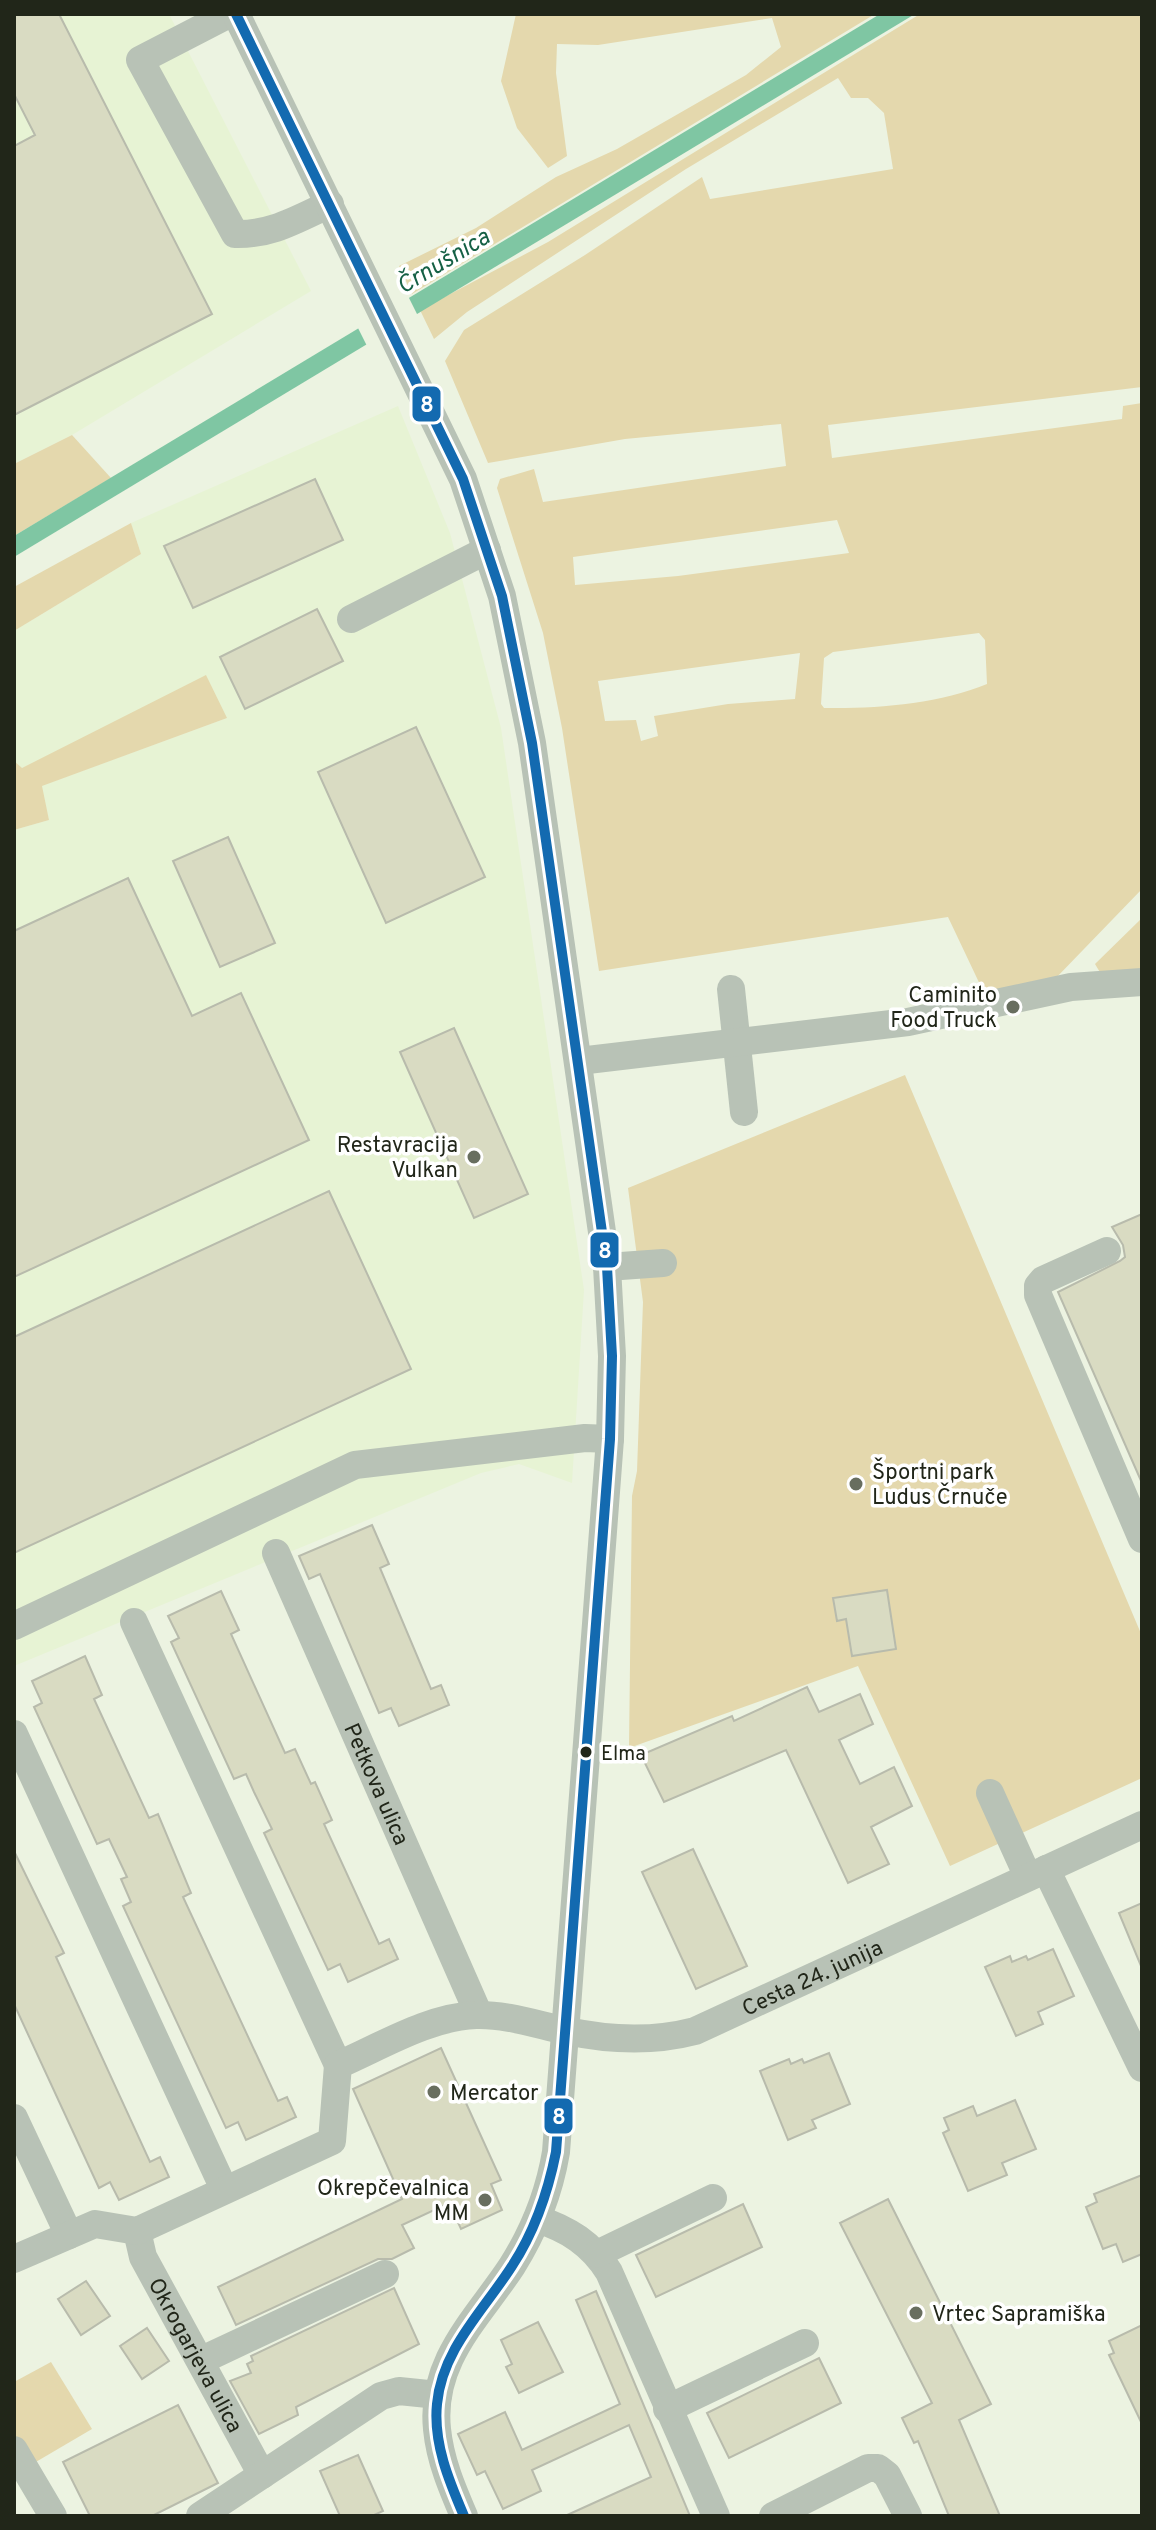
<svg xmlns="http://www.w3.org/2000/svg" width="1156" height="2530" font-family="Overpass,sans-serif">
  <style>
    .built { fill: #e7f3d4 }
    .green { fill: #e4d8ad; fill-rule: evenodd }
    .water { fill: #7fc6a3 }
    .pier { fill: #ecf3e1 }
    .building { fill: #d9dbc2; stroke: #b8bbac; stroke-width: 2 }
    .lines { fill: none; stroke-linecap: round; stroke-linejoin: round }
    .minor { stroke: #b8c2b6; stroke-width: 28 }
    .bus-1-casing { stroke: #fff; stroke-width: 16 }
    .bus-1 { stroke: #136ab0; stroke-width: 10 }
    .poi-dot { fill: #686e5f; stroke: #fff; stroke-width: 3 }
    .bus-dot { fill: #212619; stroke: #fff; stroke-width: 3 }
    .labels { text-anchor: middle; stroke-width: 7; stroke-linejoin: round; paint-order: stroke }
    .bus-label { font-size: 20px; fill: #212619; stroke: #fff; text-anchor: start }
    .poi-label { font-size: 22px; fill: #212619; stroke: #fff; text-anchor: end }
    .street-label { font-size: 22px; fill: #212619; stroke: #fff }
    .water-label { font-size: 24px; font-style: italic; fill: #156045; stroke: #fff }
    .line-badge { stroke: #fff; stroke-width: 3 }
    .badge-label { font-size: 22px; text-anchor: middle; font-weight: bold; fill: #fff }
  </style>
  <rect width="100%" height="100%" fill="#ecf3e1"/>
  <g class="built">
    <polygon points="14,14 169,14 311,291 72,435 14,464"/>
    <polygon points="398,406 450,533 501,728 584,1290 572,1483 519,1464 481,1473 14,1666 14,830 49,820 41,786 227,718 21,768 14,761 14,631 141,554 131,523"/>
  </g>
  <g class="green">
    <polygon points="516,14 875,14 412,294 399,266 476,228 556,177 617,149 746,75 781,47 772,18 598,45 557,44 556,73 567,156 548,168 517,128 501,81"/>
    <path d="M920,14H1142V387L828,425L832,458L1122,419L1123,406L1142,403V889L1054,980L984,993L948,917L599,971L562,728L543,633L497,488L500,479L534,469L543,502L786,466L781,424L625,439L488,463L445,361L464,330L585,255L702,177L710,199L893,169L884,113L868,98H851L838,78L686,169L467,312L434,339L420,310L548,242ZM837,520L849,553L678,576L575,585L573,557ZM979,633L985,640L987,684C939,704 875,709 824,708L821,704L824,658L833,652ZM800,653L795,699L728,704L654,716L658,736L641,741L636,720L605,721L598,681Z"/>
    <polygon points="72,435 111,478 14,536 14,464"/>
    <polygon points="131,523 141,554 14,631 14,587"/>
    <polygon points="206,675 227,718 42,786 49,820 14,830 14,761 22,768"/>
    <polygon points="1142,918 1142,969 1101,974 1095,964"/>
    <polygon points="905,1075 1142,1636 1142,1778 950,1866 858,1666 629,1748 632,1496 637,1471 643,1302 628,1188"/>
    <polygon points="51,2362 92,2429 29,2466 14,2438 14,2382"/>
  </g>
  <polygon class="water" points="880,14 915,14 14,557 14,536"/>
  <polygon class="pier" points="408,296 419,318 368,348 357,326"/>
  <g class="building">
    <polygon points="14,14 59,14 212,314 14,415 14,146 35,135 14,94"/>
    <polygon points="315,479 343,540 193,608 164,546"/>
    <polygon points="317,609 343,661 245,709 220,657"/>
    <polygon points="416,727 485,877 386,923 318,772"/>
    <polygon points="228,837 275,943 220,967 173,861"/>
    <polygon points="128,878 192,1016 241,993 309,1140 14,1277 14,931"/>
    <polygon points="454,1028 528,1194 474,1218 400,1052"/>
    <polygon points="329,1191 411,1369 14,1553 14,1337"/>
    <polygon points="1142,1214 1142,1483 1058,1292 1120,1261 1125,1257 1123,1245 1112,1227"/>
    <polygon points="372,1525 389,1564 380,1568 431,1689 441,1685 449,1705 399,1726 391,1708 379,1713 320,1574 309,1579 299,1556"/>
    <polygon points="887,1590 896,1649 852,1656 846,1619 837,1621 833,1598"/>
    <polygon points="221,1591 239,1630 231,1634 285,1753 295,1749 311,1784 315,1782 332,1820 324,1824 379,1944 389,1939 398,1959 348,1982 340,1964 328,1970 264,1833 272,1829 254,1792 246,1774 234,1779 171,1642 179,1638 168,1616"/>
    <polygon points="85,1656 102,1695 94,1699 149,1818 158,1814 191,1893 183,1897 278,2101 287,2097 296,2117 246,2140 238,2122 226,2128 123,1906 131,1902 121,1879 127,1877 109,1839 97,1844 34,1707 42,1703 32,1681"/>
    <polygon points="807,1687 819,1712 860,1694 873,1724 839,1740 860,1784 894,1767 912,1806 871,1827 889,1864 848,1883 786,1750 664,1802 641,1755 732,1716 734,1721"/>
    <polygon points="693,1849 747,1966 696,1989 642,1872"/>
    <polygon points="14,1851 64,1953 56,1957 150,2162 160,2157 169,2177 119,2200 110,2182 99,2188 14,2004"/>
    <polygon points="1142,1903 1142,1966 1141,1966 1119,1913"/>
    <polygon points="1053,1949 1074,1996 1038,2012 1043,2024 1016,2036 985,1967 1010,1956 1012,1962 1026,1956 1028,1960"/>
    <polygon points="441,2048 501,2180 491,2184 502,2210 461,2229 449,2203 402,2225 414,2248 392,2259 378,2259 236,2325 218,2287 402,2199 353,2089"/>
    <polygon points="829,2053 850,2104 812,2120 816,2128 788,2140 760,2071 789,2059 791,2064 802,2059 804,2063"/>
    <polygon points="1015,2100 1036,2149 1002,2163 1007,2175 968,2191 943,2133 949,2130 944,2118 973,2106 977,2116"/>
    <polygon points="1142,2175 1142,2254 1123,2262 1116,2244 1103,2249 1086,2207 1097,2202 1094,2194"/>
    <polygon points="888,2199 991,2404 959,2420 1000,2516 949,2516 918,2441 914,2443 902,2418 932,2403 840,2223"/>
    <polygon points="743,2204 762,2247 656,2297 636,2255"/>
    <polygon points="86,2281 110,2316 81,2335 58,2299"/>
    <polygon points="394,2288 419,2344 296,2407 298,2415 259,2434 230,2381 251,2373 247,2364 253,2361 251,2356"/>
    <polygon points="596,2291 690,2516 565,2516 651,2477 629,2425 532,2470 541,2491 503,2509 485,2471 477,2475 458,2434 505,2412 522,2450 620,2404 576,2300"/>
    <polygon points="538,2322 563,2372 519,2393 506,2367 512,2364 501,2340"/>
    <polygon points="1142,2325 1142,2424 1109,2355 1114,2353 1109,2341"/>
    <polygon points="147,2328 169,2361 142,2379 120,2346"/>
    <polygon points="819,2358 841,2403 729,2458 707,2413"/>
    <polygon points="178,2405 218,2483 152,2516 90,2516 63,2462"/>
    <polygon points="358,2455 383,2511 372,2516 340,2516 320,2471"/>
  </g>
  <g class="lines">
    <g class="minor">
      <path d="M229,14L140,60L235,234C272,235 297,219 330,204"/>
      <path d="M236,14L463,479L502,596L532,743L607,1267L612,1356L610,1439L556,2152C549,2194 534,2231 512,2266C478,2318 430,2360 437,2429C440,2460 452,2488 464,2516"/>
      <polyline points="351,619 487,550"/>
      <polyline points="731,989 744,1112"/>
      <polyline points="579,1061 908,1022 1071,987 1142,982"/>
      <polyline points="1107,1251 1043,1280 1038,1286 1038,1295 1142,1539"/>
      <polyline points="607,1267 663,1263"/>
      <path id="s1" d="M276,1553L479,2015"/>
      <polyline points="134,1622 338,2065"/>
      <polyline points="14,1626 355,1465 585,1438 610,1439"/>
      <polyline points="14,1734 224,2189"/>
      <polyline points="990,1793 1028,1877"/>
      <polyline points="1046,1869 1142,2068"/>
      <polyline points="14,2118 69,2235"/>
      <path d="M537,2219C568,2229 592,2244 609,2272L716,2516"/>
      <path id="s2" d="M137,2231L143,2257L262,2475"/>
      <polyline points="597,2254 713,2198"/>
      <path id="s3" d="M14,2259L95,2224L137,2231L332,2141L338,2065C382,2046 428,2017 476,2015C506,2014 538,2025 567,2031C609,2040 653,2042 695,2031L1142,1825"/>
      <polyline points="202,2360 385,2274"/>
      <polyline points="667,2409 805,2343"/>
      <polyline points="14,2450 53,2516"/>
      <polyline points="200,2516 381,2396 399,2391 438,2395"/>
      <polyline points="773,2516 868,2468 878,2468 887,2475 908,2516"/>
    </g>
    <g class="bus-1-casing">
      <path id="bus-1" d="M236,14L463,479L502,596L532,743L607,1267L612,1356L610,1439L556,2152C548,2192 535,2231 512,2266C484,2310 442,2349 437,2404C433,2443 449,2481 464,2516"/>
    </g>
    <use href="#bus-1" class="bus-1"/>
  </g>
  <g class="poi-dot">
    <circle cx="1013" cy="1007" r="8"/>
    <circle cx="474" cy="1157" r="8"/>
    <circle cx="856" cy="1484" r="8"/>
    <circle cx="434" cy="2092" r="8"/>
    <circle cx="485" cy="2200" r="8"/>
    <circle cx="916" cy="2313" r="8"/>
  </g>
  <circle class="bus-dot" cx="586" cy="1752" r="7"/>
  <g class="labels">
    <g class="bus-label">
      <text x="601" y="1760">Elma</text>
    </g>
    <g class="poi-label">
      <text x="997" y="1002">Caminito<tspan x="997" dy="25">Food Truck</tspan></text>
      <text x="458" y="1152">Restavracija<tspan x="458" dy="25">Vulkan</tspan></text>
      <text x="872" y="1479" text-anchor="start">Športni park<tspan x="872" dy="25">Ludus Črnuče</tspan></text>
      <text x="450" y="2100" text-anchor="start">Mercator</text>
      <text x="469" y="2195">Okrepčevalnica<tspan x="469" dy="25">MM</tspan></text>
      <text x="932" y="2321" text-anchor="start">Vrtec Sapramiška</text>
    </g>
    <g class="street-label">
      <text dy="8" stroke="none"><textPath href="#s1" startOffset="252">Petkova ulica</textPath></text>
      <text dy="8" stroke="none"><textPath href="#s3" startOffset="920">Cesta 24. junija</textPath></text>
      <text dy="8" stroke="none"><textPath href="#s2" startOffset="138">Okrogarjeva ulica</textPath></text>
    </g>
    <g class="water-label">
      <text transform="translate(443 261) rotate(-31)" y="8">Črnušnica</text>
    </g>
  </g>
  <g class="line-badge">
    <rect x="411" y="385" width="31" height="38" rx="8" fill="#136ab0"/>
    <rect x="589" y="1231" width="31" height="38" rx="8" fill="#136ab0"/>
    <rect x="543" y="2097" width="31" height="38" rx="8" fill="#136ab0"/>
  </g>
  <g class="badge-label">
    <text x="427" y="412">8</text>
    <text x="605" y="1258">8</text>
    <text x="559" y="2124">8</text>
  </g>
  <rect width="1156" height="2530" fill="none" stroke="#212619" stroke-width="32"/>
</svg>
